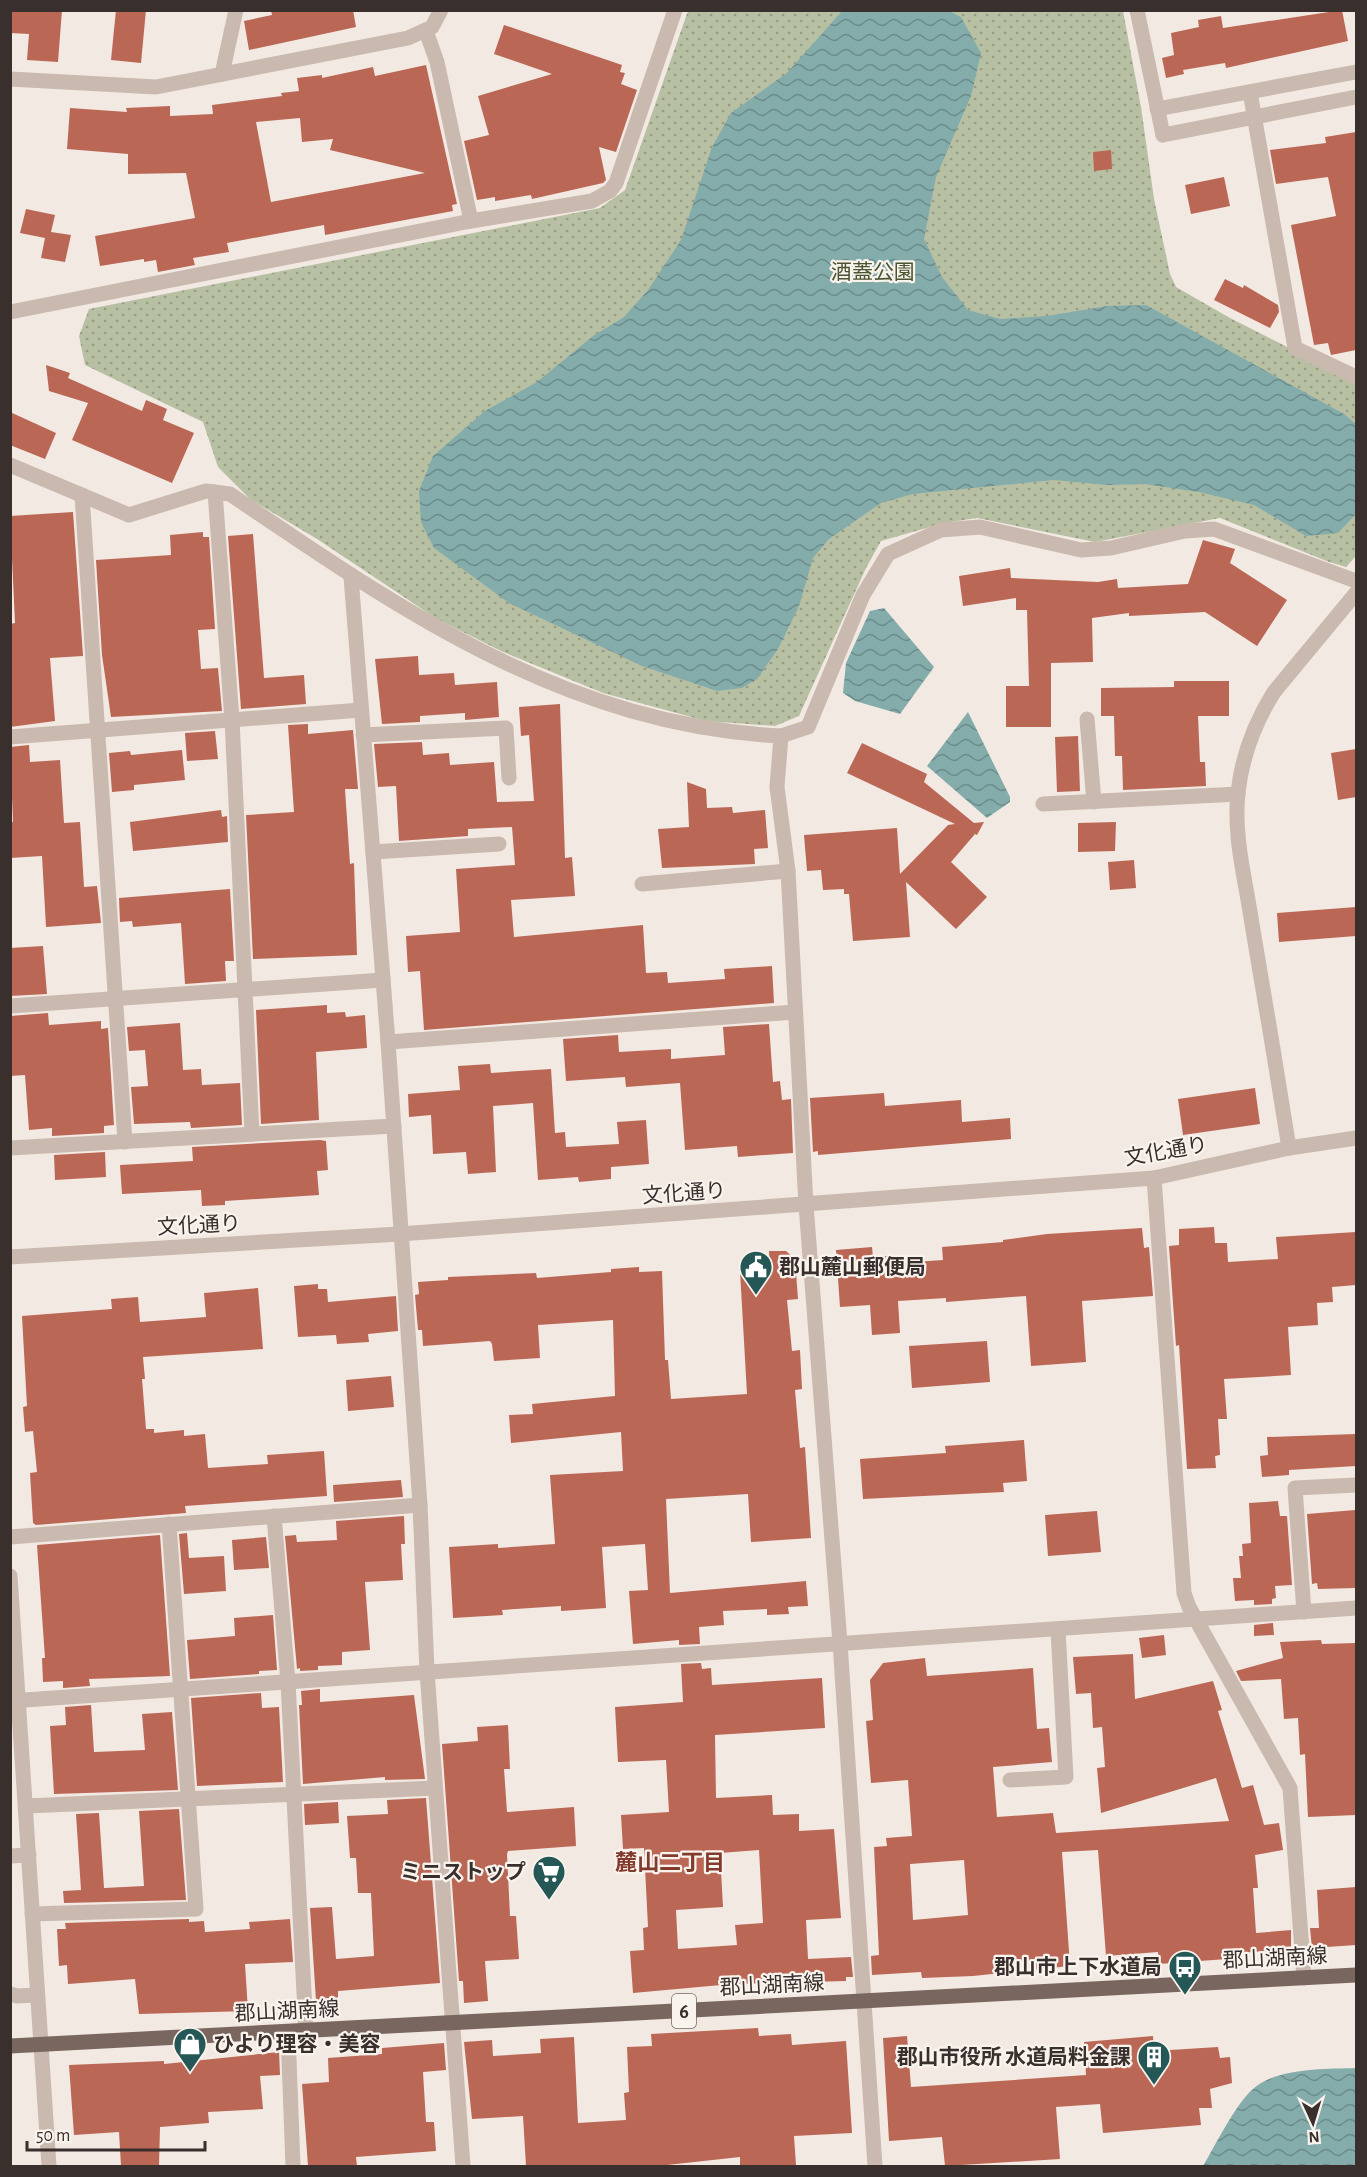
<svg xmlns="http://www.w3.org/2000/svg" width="1367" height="2177" font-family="'Alegreya Sans','Noto Sans JP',sans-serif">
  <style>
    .park { fill: url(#park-dots) }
    .water { fill: url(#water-waves) }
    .building { fill: #bb6756; fill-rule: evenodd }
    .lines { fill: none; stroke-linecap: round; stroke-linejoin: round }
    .minor { stroke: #c9b9ae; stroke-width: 15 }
    .tertiary { stroke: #c9b9ae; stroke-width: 15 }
    .primary { stroke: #79665f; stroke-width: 15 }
    .labels { text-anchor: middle; stroke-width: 4.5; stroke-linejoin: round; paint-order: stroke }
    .shield { fill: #f9f3ee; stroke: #736a66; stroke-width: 1.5 }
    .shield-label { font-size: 20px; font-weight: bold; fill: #392f2c }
    .park-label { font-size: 21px; fill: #4b5532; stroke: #f9f3ee }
    .street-label { font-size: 21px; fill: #392f2c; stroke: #f9f3ee }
    .poi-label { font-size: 21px; font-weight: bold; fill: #392f2c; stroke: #f9f3ee; text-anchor: end }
    .neighbourhood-label { font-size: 22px; font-weight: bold; fill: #813a2c; stroke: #f9f3ee }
  </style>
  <defs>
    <pattern id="park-dots" width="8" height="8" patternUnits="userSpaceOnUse" patternTransform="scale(1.5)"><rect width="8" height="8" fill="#b8c0a3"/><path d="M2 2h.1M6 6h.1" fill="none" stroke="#979c85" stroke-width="1.8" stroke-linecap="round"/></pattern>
    <pattern id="water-waves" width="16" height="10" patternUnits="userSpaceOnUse" patternTransform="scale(1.5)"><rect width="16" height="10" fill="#83acab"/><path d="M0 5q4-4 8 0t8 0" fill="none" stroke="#6c8c8b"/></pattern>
  </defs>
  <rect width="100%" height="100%" fill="#f2e9e2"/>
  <polygon class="park" points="688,11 1123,11 1141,107 1154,199 1170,274 1176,287 1230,318 1356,382 1356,556 1346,567 1329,562 1220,518 1095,542 977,518 944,523 881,541 866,568 799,716 775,726 706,721 603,693 503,652 437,619 317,539 250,499 218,467 203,422 85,365 79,336 89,309 600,208 625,190"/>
  <g class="water">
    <polygon points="842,11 949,11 961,17 981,53 971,96 936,177 924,239 942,277 968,310 1000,319 1047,316 1107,306 1146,305 1344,414 1356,424 1356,514 1338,533 1306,536 1254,505 1199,492 1144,484 1106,485 1054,480 913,494 881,503 829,539 813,558 799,606 778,649 757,679 742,688 717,691 642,666 509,603 434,548 421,522 419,491 433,456 485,411 537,382 593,336 624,317 648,290 681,240 712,147 731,113 787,73"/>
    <polygon points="884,608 934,667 900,714 855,701 843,693 846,663 870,611"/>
    <polygon points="968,712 1010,797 1010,802 987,818 927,766"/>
    <path d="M1356,2068V2166H1203C1216,2145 1239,2095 1261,2083C1287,2068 1327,2069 1356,2068Z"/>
  </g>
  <g class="building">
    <polygon points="10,10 62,10 58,62 27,60 29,34 10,33"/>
    <polygon points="116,10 146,10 141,63 111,60"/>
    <polygon points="271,10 353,10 356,27 249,50 244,21 272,15"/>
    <polygon points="1342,10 1348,41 1226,68 1225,63 1183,70 1184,74 1166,78 1162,58 1174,55 1171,33 1199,27 1198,20 1221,16 1223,28"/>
    <polygon points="504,25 622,65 620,72 625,73 621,84 637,90 616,152 599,147 606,180 603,183 532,199 531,195 495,201 495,197 477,200 464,141 489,135 478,96 552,74 494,54"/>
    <path d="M426,65L457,204L452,205L453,211L325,235L324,225L227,243L229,252L193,258L195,265L158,272L156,260L144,262V259L100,266L95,236L195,218L186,173L128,174V154L67,149L70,108L127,112L126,108L170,106V116L213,114L212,105L282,96L281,93L299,91L297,78L322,75V78L373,67L375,76ZM300,118L302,142L333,139L330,150L425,173L271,202L256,122Z"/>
    <polygon points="1356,132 1356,350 1331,355 1328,343 1314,345 1291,225 1336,216 1328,177 1276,184 1270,150 1326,143 1325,137"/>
    <polygon points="1111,150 1112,169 1094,171 1093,152"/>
    <polygon points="1224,177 1230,206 1191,214 1185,185"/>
    <polygon points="26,209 55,215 51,232 71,235 65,262 41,258 45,238 20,233"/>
    <polygon points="1225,279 1243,288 1244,285 1278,305 1279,312 1270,328 1214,300"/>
    <polygon points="46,365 70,373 68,378 142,411 146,400 167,409 163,420 194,433 172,483 72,440 88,403 49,391"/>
    <polygon points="10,412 56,433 45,459 10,445"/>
    <polygon points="73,512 83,656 50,658 55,721 10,727 10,624 15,623 10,516"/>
    <polygon points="203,532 203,537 209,537 215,629 198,630 201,669 218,668 222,711 111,717 102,655 96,560 171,555 170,535"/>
    <polygon points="253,534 264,678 304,675 306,704 241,709 228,536"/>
    <polygon points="1203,540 1235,549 1230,563 1287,600 1257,646 1205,612 1129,616 1129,613 1092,618 1093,662 1051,663 1051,727 1006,727 1006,686 1029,686 1027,610 1016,610 1016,598 963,606 959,576 1010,568 1011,578 1098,582 1117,579 1118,588 1188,584"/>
    <polygon points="418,656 419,675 454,673 455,685 497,682 499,717 465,720 465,713 420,716 420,722 382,724 375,659"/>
    <polygon points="1174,681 1229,681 1229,716 1198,716 1200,762 1205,762 1206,786 1123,790 1122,756 1115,756 1114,716 1101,716 1101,688 1174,687"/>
    <polygon points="560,704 565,858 572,857 575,896 511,900 514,937 643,925 646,973 667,972 668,983 725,979 724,969 772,966 774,1003 424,1030 420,971 408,972 406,936 460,932 456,869 515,865 512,827 468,829 468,836 399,841 396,786 378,787 374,744 422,742 423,755 449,753 450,765 494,762 497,802 534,801 529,735 521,736 519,707"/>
    <polygon points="308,724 308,734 353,730 358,789 345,789 350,864 354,863 357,955 253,959 246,815 294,812 288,725"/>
    <polygon points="215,731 218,759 187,761 185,733"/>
    <polygon points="1078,736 1080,791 1057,792 1055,737"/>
    <polygon points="862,743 927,774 924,782 974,823 984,822 977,835 975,834 951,862 987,897 956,929 906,882 910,937 853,941 849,894 844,894 844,889 823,890 821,870 807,871 804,835 897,828 900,874 948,825 955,824 847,773"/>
    <polygon points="29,745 30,762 60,760 64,823 80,822 84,887 97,886 101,923 46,927 42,856 10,858 10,822 13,822 10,747"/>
    <polygon points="1356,749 1356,797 1338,800 1331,753"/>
    <polygon points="182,750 185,780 134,785 134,790 112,792 109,753 130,751 131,755"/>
    <polygon points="687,782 706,789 707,808 732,807 733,813 765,810 768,848 754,849 755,864 662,868 658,829 689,827"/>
    <polygon points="221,810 222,817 227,816 228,842 133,851 130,822"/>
    <polygon points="1116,822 1115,851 1078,852 1078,823"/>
    <polygon points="1134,860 1136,888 1110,890 1108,862"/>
    <polygon points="230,889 234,961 225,961 226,981 185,984 181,923 133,927 132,921 120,922 119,898"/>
    <polygon points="1356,907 1356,936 1279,942 1277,913"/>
    <polygon points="43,946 47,994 10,996 10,948"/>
    <polygon points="327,1005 327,1013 345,1012 346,1017 365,1015 367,1048 316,1052 319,1120 261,1124 256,1010"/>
    <polygon points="48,1013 49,1025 101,1021 101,1029 108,1028 114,1125 104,1126 104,1133 52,1136 52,1128 29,1130 25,1075 10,1076 10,1016"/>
    <polygon points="180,1023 183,1070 201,1069 202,1085 240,1083 242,1125 191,1128 190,1122 134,1124 131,1087 148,1086 145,1050 129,1051 127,1027"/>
    <polygon points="769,1024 773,1082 780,1081 782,1100 791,1099 793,1153 738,1157 737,1146 685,1150 680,1083 626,1087 625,1077 566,1081 563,1039 618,1035 619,1052 671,1049 671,1059 725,1055 723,1027"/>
    <polygon points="490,1064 491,1073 551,1069 555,1133 565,1132 566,1147 619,1144 617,1122 646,1120 649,1164 611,1167 611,1179 579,1182 578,1177 538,1180 533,1103 493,1106 496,1172 468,1174 466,1152 433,1154 431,1115 409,1117 408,1094 460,1090 458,1066"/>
    <polygon points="1255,1088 1260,1124 1183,1135 1178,1099"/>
    <polygon points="884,1093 885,1106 961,1100 962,1122 1010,1118 1011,1139 818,1155 818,1151 813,1152 810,1098"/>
    <polygon points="320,1140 326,1141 328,1170 317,1171 319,1195 225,1201 225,1205 202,1206 201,1190 122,1194 120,1165 193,1161 192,1147"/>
    <polygon points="105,1152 106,1177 55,1180 54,1155"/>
    <polygon points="1214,1227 1215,1243 1227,1243 1228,1262 1278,1259 1276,1237 1356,1232 1356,1285 1332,1287 1333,1302 1317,1303 1318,1325 1288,1327 1291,1375 1224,1379 1227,1419 1218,1419 1220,1455 1215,1456 1216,1468 1187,1469 1179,1345 1176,1346 1169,1246 1179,1245 1179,1229"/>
    <polygon points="1142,1228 1144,1248 1149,1247 1153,1296 1082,1301 1086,1362 1031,1366 1026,1296 946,1302 946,1298 898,1301 900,1333 872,1335 870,1305 840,1307 836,1250 872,1247 873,1257 899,1255 900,1263 943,1260 942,1247 1003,1242 1003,1240 1047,1234"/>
    <polygon points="769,1251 786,1251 795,1259 798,1299 787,1300 792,1351 800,1350 802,1389 795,1390 800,1448 805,1447 811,1538 751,1542 748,1494 666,1499 670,1593 806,1581 808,1606 788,1607 789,1614 767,1615 767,1609 723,1611 724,1625 699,1627 700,1644 679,1645 679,1640 633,1644 629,1591 648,1590 645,1544 602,1547 606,1608 561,1611 561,1606 502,1610 503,1615 453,1618 449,1547 498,1544 498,1548 555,1544 550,1475 623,1471 621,1432 511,1443 509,1415 533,1414 532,1404 615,1396 613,1320 538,1325 540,1358 494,1361 492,1344 490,1341 423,1346 422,1330 418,1330 415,1295 419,1294 418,1282 448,1280 448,1277 536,1273 537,1278 611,1272 611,1269 639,1267 639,1272 662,1271 665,1360 668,1360 671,1399 747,1394 740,1271 770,1269"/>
    <polygon points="318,1284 318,1289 327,1289 328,1302 396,1296 398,1331 368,1334 369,1342 337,1344 336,1335 298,1337 294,1286"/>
    <polygon points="258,1288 263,1349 143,1357 145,1379 142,1379 146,1429 154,1429 154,1433 184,1430 184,1436 205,1434 208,1468 268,1464 267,1455 324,1451 327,1496 185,1506 186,1513 36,1525 33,1523 30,1473 37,1472 33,1431 25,1432 23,1407 27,1406 22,1316 112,1309 111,1299 138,1297 140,1322 206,1317 204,1293"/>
    <polygon points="987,1341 990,1382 912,1388 909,1346"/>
    <polygon points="391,1376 394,1407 348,1411 346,1380"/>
    <polygon points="1356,1434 1356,1466 1289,1470 1289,1475 1262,1477 1260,1456 1268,1455 1267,1437"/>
    <polygon points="1024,1440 1027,1481 1003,1483 1004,1492 863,1499 860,1459 946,1453 945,1446"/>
    <polygon points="401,1480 403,1497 334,1502 333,1485"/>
    <polygon points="1278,1501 1280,1516 1287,1516 1292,1585 1275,1586 1276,1598 1272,1599 1272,1604 1254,1605 1254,1600 1235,1601 1233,1578 1241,1578 1239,1556 1243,1556 1242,1544 1251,1543 1249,1503"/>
    <polygon points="1355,1510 1356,1588 1318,1589 1317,1583 1312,1584 1307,1514"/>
    <polygon points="1097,1511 1101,1552 1048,1556 1045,1515"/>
    <polygon points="404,1516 405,1544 401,1544 403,1580 365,1582 370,1650 342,1652 342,1665 318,1666 318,1670 300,1671 300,1668 297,1669 285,1536 296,1535 297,1542 337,1540 336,1521"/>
    <polygon points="187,1533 189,1558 224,1556 226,1591 184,1594 179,1534"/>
    <polygon points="160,1535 170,1676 89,1679 90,1686 63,1688 63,1681 43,1682 42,1658 45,1658 37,1545"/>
    <polygon points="266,1537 269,1568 234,1570 232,1540"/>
    <polygon points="273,1615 277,1670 259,1671 259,1674 190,1679 187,1640 235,1636 234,1618"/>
    <polygon points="1273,1623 1274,1635 1254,1636 1254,1625"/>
    <polygon points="1164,1635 1166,1655 1142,1658 1139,1638"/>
    <polygon points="1321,1640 1322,1644 1356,1643 1356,1815 1308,1817 1305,1754 1300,1755 1298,1718 1284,1719 1281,1679 1241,1681 1236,1671 1283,1658 1280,1642"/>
    <path d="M1133,1654L1135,1699L1213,1681L1222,1710L1218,1711L1242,1788L1253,1785L1264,1825L1279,1823L1283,1850L1255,1855L1258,1888H1253L1256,1933L1291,1930V1956L1266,1958L1265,1951L1227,1954V1959L1159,1964L1158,1952L1106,1956L1098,1850L1062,1852L1070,1966L973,1976L922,1978L921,1972L872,1975L871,1956L879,1955L874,1847L887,1846L886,1838L912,1836L908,1780L871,1783L866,1721L873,1720L870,1680L883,1663L925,1658L927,1676L1033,1668L1037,1729L1049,1728L1052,1762L993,1767L997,1817L1053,1813L1056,1833L1229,1821L1216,1778L1101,1813L1097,1768L1105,1767L1102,1727L1093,1728L1091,1693L1076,1694L1073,1657ZM964,1860L968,1915L913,1920L910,1864Z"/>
    <path d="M701,1663L702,1669L711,1668L712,1685L822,1678L825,1728L715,1735L716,1798L772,1795L773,1815L799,1814V1831L834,1829L841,1918L806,1920L808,1959L851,1957L853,1977H846V1981L732,1984L633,1993L630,1951L644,1950L643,1928L648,1927L644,1848L623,1849L621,1815L669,1812L666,1760L618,1762L615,1707L683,1702L681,1664ZM759,1850L763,1923L735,1925L737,1945L678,1949L676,1910L723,1907L720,1853Z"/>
    <polygon points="320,1689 320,1702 414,1695 425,1779 385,1780 385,1777 303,1784 299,1705 302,1705 301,1691"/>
    <polygon points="261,1693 262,1708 279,1707 283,1782 197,1786 191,1698"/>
    <polygon points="91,1705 94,1752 145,1750 142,1714 172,1712 178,1790 54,1794 50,1726 66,1725 65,1707"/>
    <polygon points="508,1725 510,1769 504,1769 507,1812 574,1807 576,1846 508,1851 507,1854 510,1916 516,1916 519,1959 485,1961 488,2001 464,2003 463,1981 459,1981 442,1744 478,1741 477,1727"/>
    <polygon points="426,1798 440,1983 338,1991 338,1999 316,2001 310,1908 332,1907 336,1959 374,1956 371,1893 358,1893 356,1858 350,1858 347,1816 388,1814 387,1800"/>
    <polygon points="338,1802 339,1823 305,1825 304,1804"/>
    <polygon points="179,1809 186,1900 64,1903 63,1891 81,1890 76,1814 99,1813 104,1888 144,1886 139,1811"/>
    <polygon points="1356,1887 1356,1945 1312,1948 1310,1928 1319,1928 1317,1890"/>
    <polygon points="189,1919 189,1922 204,1921 205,1932 250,1929 249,1922 290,1919 293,1962 245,1964 248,2011 139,2014 135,1979 68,1984 67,1965 59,1966 57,1929 66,1929 65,1923"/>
    <polygon points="758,2028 759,2036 791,2034 792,2045 846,2041 852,2133 794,2136 796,2165 740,2166 740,2157 658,2166 526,2166 523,2116 472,2119 464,2042 492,2040 493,2056 541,2053 540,2039 574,2037 578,2123 626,2120 624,2093 629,2092 627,2047 652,2046 651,2034"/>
    <polygon points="907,2036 911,2087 1086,2075 1084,2042 1153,2036 1154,2051 1218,2047 1220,2058 1230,2057 1232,2083 1210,2089 1212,2108 1199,2108 1201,2125 1103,2133 1100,2104 1056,2107 1060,2159 945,2166 942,2137 889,2141 883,2038"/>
    <polygon points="444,2043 446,2070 423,2072 426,2122 434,2122 436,2151 356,2157 357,2166 308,2166 302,2084 329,2082 328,2058 382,2054 382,2048"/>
    <polygon points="279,2052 280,2075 260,2076 263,2109 208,2112 209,2123 160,2127 159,2166 121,2166 119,2132 74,2135 69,2065 164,2061 164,2064"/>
  </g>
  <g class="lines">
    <g class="minor">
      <polyline points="1137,10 1163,135"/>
      <polyline points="426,31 437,62 471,221"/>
      <polyline points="222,74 236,10"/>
      <polyline points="10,79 156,87 408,38 432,27 441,10"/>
      <polyline points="1250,92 1295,348 1356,377"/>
      <polyline points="10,312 471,221 592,201 610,191 616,183 675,10"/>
      <path d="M10,465L129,515L206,491L230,494C402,611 566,725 781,736L777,787L788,871L806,1205L840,1643L875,2166"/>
      <polyline points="215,492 232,720 252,1134"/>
      <polyline points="82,495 125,1142"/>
      <polyline points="351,577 388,1042 420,1505 427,1671 463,2166"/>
      <polyline points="1087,719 1094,802"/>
      <polyline points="363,735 506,728 509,778"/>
      <polyline points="781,736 808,727 863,595 888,554 941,530 980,527 1081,550 1111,548 1185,531 1214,529 1356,581"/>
      <polyline points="10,737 361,710"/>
      <polyline points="1043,804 1238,794"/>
      <polyline points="373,852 499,844"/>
      <polyline points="642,884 788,871"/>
      <polyline points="10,1006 383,980"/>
      <polyline points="388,1042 795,1012"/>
      <polyline points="10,1148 394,1126"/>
      <polyline points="1154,1178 1184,1593 1189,1607 1290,1788 1304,1978"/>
      <polyline points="274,1516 288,1682 306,2031"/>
      <polyline points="10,1537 420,1505"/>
      <polyline points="1304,1612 1295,1488 1356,1485"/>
      <polyline points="10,1701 1356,1608"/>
      <polyline points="1010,1780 1066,1777 1058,1630"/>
      <polyline points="26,1806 435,1788"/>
      <polyline points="10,1856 29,1855"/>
      <polyline points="32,1914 196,1909 169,1524"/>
      <polyline points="10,1994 17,1996 37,1995"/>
      <polyline points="288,2032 293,2166"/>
    </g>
    <g class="tertiary">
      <polyline points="1157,109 1356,72"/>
      <polyline points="1163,135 1356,97"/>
      <path d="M1289,1148C1277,1073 1265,999 1252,924C1246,882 1233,836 1238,793C1242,755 1254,724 1274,692L1356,593"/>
      <polyline points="10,1257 400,1234 1154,1178 1289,1148 1356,1138"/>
      <polyline points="10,1576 49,2166"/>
    </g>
    <polyline class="primary" points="10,2046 1356,1975"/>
  </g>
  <defs>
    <g id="civic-pin" transform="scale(1.725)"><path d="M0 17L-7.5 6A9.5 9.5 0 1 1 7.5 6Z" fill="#255756" stroke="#f9f3ee"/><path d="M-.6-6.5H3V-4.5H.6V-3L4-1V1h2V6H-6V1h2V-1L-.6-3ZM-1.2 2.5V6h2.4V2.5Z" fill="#fff"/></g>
    <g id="supermarket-pin" transform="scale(1.725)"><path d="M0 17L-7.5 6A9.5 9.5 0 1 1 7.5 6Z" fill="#255756" stroke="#f9f3ee"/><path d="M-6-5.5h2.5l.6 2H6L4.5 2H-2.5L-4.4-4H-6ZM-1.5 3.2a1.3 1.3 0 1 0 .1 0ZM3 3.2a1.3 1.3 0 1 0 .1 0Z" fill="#fff"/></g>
    <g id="bus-pin" transform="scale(1.725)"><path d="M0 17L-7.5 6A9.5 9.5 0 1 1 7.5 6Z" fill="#255756" stroke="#f9f3ee"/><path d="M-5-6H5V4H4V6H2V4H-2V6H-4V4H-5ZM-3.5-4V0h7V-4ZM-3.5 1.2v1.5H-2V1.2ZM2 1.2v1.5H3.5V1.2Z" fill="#fff"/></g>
    <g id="shop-pin" transform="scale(1.725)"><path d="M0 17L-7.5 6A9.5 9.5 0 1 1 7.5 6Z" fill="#255756" stroke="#f9f3ee"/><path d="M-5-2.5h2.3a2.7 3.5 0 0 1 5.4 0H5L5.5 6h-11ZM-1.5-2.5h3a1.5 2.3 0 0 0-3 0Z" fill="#fff"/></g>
    <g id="building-pin" transform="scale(1.725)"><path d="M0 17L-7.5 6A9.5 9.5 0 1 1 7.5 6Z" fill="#255756" stroke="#f9f3ee"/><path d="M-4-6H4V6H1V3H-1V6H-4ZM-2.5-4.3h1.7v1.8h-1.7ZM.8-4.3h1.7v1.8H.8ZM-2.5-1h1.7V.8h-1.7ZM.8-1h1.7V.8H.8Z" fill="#fff"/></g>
  </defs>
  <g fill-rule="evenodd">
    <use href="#civic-pin" x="756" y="1267"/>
    <use href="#supermarket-pin" x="549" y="1872"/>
    <use href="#bus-pin" x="1185" y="1967"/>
    <use href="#shop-pin" x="190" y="2044"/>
    <use href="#building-pin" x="1154" y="2057"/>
  </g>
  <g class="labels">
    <rect class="shield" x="672" y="1994" width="24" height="34" rx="4.5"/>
    <g class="shield-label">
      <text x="684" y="2018">6</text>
    </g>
    <g class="park-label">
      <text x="873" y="279">酒蓋公園</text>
    </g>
    <g class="street-label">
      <text transform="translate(1166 1151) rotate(-10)" y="7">文化通り</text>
      <text transform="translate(684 1193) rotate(-4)" y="7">文化通り</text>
      <text transform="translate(199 1225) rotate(-3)" y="7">文化通り</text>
      <text transform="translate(1275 1958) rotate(-3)" y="7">郡山湖南線</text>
      <text transform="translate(772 1985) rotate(-3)" y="7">郡山湖南線</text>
      <text transform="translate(287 2011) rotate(-3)" y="7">郡山湖南線</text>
    </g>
    <g class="poi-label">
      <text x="779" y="1274" text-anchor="start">郡山麓山郵便局</text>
      <text x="526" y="1879">ミニストップ</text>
      <text x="1162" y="1974">郡山市上下水道局</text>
      <text x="213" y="2051" text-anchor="start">ひより理容・美容</text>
      <text x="1131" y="2064">郡山市役所 水道局料金課</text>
    </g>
    <g class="neighbourhood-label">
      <text x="670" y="1870">麓山二丁目</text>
    </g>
  </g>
  <rect width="1367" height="2177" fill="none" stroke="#392f2c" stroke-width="24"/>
  <g transform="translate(1313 2123) rotate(176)" stroke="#f9f3ee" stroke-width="4.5" paint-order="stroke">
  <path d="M0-4.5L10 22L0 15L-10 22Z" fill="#392f2c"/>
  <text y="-9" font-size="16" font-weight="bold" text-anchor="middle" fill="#392f2c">N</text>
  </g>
  <path d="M27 2141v9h178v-9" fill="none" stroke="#392f2c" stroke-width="3"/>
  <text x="36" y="2141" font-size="18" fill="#392f2c" stroke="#f9f3ee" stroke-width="4.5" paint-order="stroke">50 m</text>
</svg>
